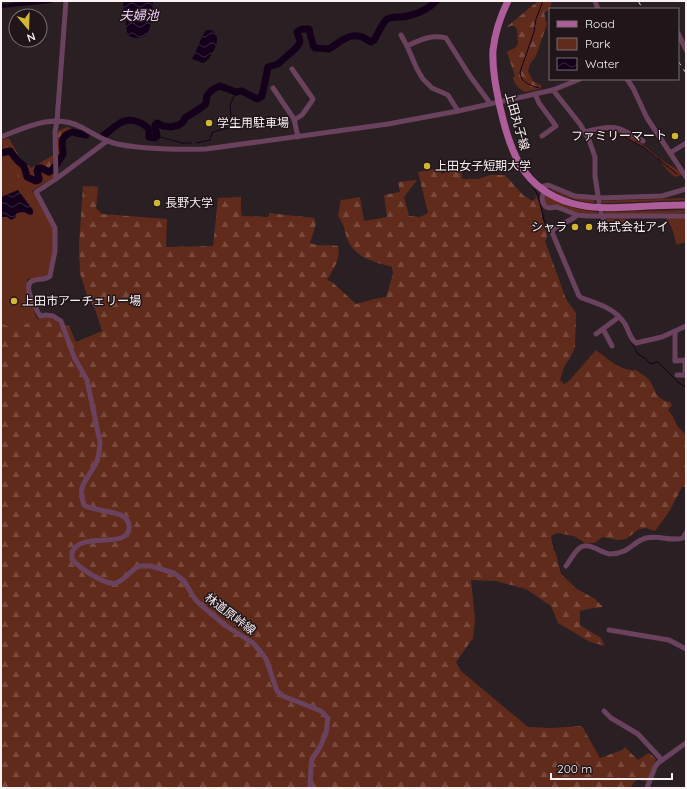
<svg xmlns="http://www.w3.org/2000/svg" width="687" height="789" font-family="Quicksand,'Noto Sans JP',sans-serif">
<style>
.green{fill:#612b1c}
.forest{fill:url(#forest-firs)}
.water{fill:url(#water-waves)}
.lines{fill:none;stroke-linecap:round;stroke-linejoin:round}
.stream{stroke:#15001c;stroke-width:1}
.canal{stroke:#15001c;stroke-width:4}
.river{stroke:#15001c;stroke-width:7}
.minor{stroke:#6a425e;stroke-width:5}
.major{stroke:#af5d9a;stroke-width:7}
.rail{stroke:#d7cfd1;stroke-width:1;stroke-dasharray:5 5;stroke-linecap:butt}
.poi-dot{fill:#d4b635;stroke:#201619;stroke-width:1.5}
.labels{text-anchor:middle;stroke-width:3;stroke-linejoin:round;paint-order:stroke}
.street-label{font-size:12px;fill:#f9f1f3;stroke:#201619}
.poi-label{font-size:12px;fill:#f9f1f3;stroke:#201619;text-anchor:start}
.water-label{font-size:13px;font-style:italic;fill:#eec9f8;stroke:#201619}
</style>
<defs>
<pattern id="forest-firs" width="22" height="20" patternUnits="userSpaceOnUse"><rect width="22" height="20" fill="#612b1c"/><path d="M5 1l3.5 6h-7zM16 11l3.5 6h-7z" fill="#784a3d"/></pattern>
<pattern id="water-waves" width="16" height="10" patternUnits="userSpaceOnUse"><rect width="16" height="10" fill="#15001c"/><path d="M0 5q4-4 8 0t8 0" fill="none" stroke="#38263d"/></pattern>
</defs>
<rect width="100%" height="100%" fill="#2a1f23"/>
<g class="green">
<path d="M613 127 633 137 659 158 657 159 643 147 615 133C606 131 597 136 588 134L594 131Z"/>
<path d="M9 138 20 159 31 168 54 155V177L32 191C38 201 52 218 54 229 56 244 52 260 49 275L43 278 27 279V289L37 319C63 312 63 331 69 351L1 415V140Z"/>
<path d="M660 159 678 170 682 175 675 177 669 172 659 160Z"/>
<path d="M549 188 575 198 594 200 595 203C577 201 564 198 549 188Z"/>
<path d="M544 195C561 205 578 210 597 212L596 214 582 213 548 206 544 201Z"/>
<path d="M686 198V200L610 203H602V201Z"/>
<path d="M686 210V213L605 215 604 212Z"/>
<path d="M665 217 686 218V242L676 245C675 234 672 227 665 217Z"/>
<path d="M628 218 629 222 621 227 620 225 609 229 606 221 607 219Z"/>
</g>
<g class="forest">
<path d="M536 1H552L550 9 544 13 547 24 536 56 530 64 528 71 533 81 542 86 540 89 525 92C519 89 515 85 513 78L515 76 507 52 508 51 515 48 518 44 517 29 513 25 505 28C516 20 525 11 537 2Z"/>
<path d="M67 127 77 130 90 137 69 135 63 142 65 154 57 166 56 132Z"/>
<path d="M13 145 20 159 31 168 54 155V177L48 181 47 179 36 184 19 180C16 169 14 157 1 156V148Z"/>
<path d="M445 167H461L462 179H478L490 175H505L523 195 532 201 536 198 534 191 542 210V218L546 230 547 237 545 241 566 299 576 313 575 347 571 356 564 367 560 380 564 384 569 381 596 350C608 359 621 372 636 370 640 373 646 376 649 380 657 391 654 399 670 402L672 405 668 410C674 416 675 423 679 428 682 431 684 432 686 436V487H682L669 512 655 531 646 528 639 529 626 539 618 540 602 537 595 543H585L574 536 557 533 551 536 553 548 556 554 561 574 577 589 595 599 603 607 588 609 580 611V625L601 638 605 646 590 642 558 623 551 606 526 589 495 581 471 580 475 619 473 638 456 662 461 671 528 727 551 728 582 726 600 758 622 750 625 747 638 760 649 753 656 759 647 782 637 779 630 788H1V322C19 336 24 320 42 319 48 319 51 323 57 324 61 326 65 324 69 326L76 342 102 331 95 309 87 295 80 273 79 246 83 186 98 187 96 208 102 214 167 219 166 247 213 246 218 198 241 197V213L242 216 267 217 269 216V213L314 218 316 224 310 243C321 247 328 244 338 246 341 259 333 270 327 280L332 282 356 304 374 299 386 297 393 274 392 267C376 262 358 259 349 243 344 233 346 227 338 216L341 199 343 200 360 197 364 221 387 217 384 195 400 192 398 182 417 180 404 197 409 216 420 217 428 213 418 172 441 168V174L445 173Z"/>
</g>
<g class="water">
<path d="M124 1H153C152 16 153 46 129 36L127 32 123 3Z"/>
<path d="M207 30H211C214 32 217 34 217 38 218 45 209 62 203 63L192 59 204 33Z"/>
<path d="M18 190 33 210V214L30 215 24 212 17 213 15 218 11 220 7 217H1V197Z"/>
</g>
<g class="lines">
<g class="stream">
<path d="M539 88C530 85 521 83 520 72L534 32 536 19 543 1"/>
<path d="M591 133 605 131 615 132 643 147 677 174"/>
<path d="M157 136 182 143H191"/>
<path d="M196 143 210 140 212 133 216 131 232 127 230 105 236 92"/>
<path d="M534 189 538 195 544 220 548 229"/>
<path d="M632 343 638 354 646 359 650 364 658 362 679 383 686 387"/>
</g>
<path class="canal" d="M1 6 51 1"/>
<g class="river">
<path d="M104 135C109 132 112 128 117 125 128 117 140 120 149 129V137L155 138 157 136 155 125 157 123 163 126 171 127 179 125 183 122 185 118 205 105C207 102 206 99 207 96 210 90 215 88 220 86L236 92 242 91 257 99 262 96 268 67 278 64 296 48 299 44 300 41 297 32 302 29H309L313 45 315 48 329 49C339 43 349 32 362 37 366 38 368 41 371 42L374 40C378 34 382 23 387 19 392 16 398 17 403 17 414 15 428 10 436 1"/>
<path d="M1 153 10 151 18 161 24 166 27 177 36 181 39 180V178L37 171 38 168H41L49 172 52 170 54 167"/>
<path d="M57 164 63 154C63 144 58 137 72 132L86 135"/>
</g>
<g class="minor">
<path d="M595 1 598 9"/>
<path d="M678 33 686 50"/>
<path d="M401 35 407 46"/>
<path d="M292 69 313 99 312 101 302 115 294 120"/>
<path d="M627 79 633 88 647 118 686 177"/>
<path d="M273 88 294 119 298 137"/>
<path d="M553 90 580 124 589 140 595 157V176L599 202"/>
<path d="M535 94 539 103 556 126 542 136"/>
<path d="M458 111 448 95 432 88 423 79 417 69 407 46C420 40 432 34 446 38L470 76 490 103"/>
<path d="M585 132C614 124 617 126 643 141"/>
<path d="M1 137C26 127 55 113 81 127 93 133 103 141 117 144 142 149 180 150 206 149L388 124 458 111 553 90 580 79"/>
<path d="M107 141 56 179 36 192 55 228V251L50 276C44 281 38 278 32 281 22 286 37 310 40 316L46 315 53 316 61 321 74 357 87 380 100 442C100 449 99 455 97 461 89 479 76 484 84 505L88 507C99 511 111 511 121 515 132 521 132 534 121 538 106 543 80 536 72 552V559C79 568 106 586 116 583 125 580 131 570 139 566H151L174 573 184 581 195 599 202 606 226 626 253 643 260 651 266 659 277 691 283 696 321 711 328 718 326 733 320 747 312 759 311 766 310 788"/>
<path d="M670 153 686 143"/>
<path d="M56 179 55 132 57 121 66 1"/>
<path d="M540 187 548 185 575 196 599 198 662 196 686 189"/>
<path d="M545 191C541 196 541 202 546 207L549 208 557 207 577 215 587 216H686"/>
<path d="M601 213 607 228"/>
<path d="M577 215C570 223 556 223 552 232L579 296 582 298C598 304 615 308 625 324 629 331 630 339 636 343L662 337 686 326"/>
<path d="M603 329 612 346"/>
<path d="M675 332V361L685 360V375"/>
<path d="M596 334 619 317"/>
<path d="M677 375H686"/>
<path d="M566 566C570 561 575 550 581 547 589 542 601 553 610 554 629 554 632 542 646 538 660 535 671 542 683 538L686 533"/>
<path d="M609 630 669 640 686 649"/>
<path d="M604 711 611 718 638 734 662 760"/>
<path d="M647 788 655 767 658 763 686 743"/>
</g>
<path class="major" d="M508 1C500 17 495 33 493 50 492 69 496 88 500 107 510 152 523 189 571 203 591 209 611 208 632 207 650 206 668 205 686 205"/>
<g class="rail">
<path d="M638 1 643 9"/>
<path d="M678 61 686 73"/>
</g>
</g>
<g class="poi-dot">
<circle cx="209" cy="123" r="4"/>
<circle cx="675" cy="136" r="4"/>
<circle cx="427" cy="166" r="4"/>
<circle cx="157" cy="203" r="4"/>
<circle cx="575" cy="227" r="4"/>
<circle cx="589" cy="227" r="4"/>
<circle cx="14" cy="301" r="4"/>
</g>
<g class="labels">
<g class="street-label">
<text transform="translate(517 121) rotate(74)" y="4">上田丸子線</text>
<text transform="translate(230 614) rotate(37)" y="4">林道原峠線</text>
</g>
<g class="poi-label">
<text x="217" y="127">学生用駐車場</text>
<text x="667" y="140" text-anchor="end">ファミリーマート</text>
<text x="435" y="170">上田女子短期大学</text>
<text x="165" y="207">長野大学</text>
<text x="567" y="231" text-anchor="end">シャラ</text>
<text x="597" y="231">株式会社アイ</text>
<text x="22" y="305">上田市アーチェリー場</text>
</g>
<g class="water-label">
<text x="139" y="20">夫婦池</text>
</g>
</g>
<rect width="687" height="789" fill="none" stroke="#f9f1f3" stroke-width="4"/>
<rect x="549" y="8" width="130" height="72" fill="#201619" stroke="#776e70"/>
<rect x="557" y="21" width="20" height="6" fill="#af5d9a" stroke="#776e70"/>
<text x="585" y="28" font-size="12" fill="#f9f1f3">Road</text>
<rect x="557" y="38" width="20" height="12" fill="#612b1c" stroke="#776e70"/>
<text x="585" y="48" font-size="12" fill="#f9f1f3">Park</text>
<rect x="557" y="58" width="20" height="12" fill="url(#water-waves)" stroke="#776e70"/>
<text x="585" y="68" font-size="12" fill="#f9f1f3">Water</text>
<g transform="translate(28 28) rotate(161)"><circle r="19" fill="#201619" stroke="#776e70"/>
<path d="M0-3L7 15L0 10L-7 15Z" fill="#d4b635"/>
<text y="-6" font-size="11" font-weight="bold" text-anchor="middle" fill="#f9f1f3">N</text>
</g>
<path d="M551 773v6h121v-6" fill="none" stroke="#f9f1f3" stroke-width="2"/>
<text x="557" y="773" font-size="12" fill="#f9f1f3" stroke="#201619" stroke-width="3" paint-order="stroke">200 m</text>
</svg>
